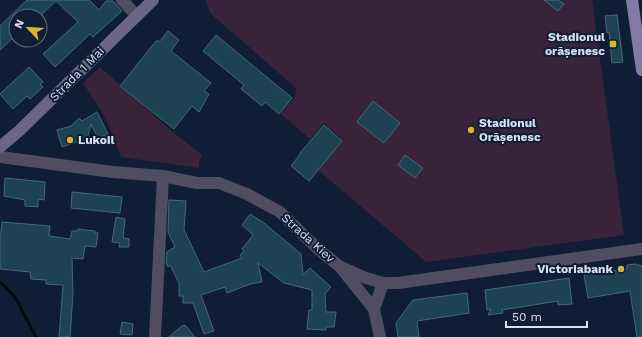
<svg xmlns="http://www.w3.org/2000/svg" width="642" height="337" font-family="'Work Sans',sans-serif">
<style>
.green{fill:#39233a}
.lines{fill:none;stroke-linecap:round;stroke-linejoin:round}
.stream{stroke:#000c0c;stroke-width:3}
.building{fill:#1d4251;stroke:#446979}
.street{stroke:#504c62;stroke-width:12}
.secondary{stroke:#6c6588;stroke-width:12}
.primary{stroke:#8179a6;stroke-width:12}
.poi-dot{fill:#d6b534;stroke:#101e35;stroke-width:1.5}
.labels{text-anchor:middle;stroke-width:4;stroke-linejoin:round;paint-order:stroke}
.poi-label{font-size:12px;font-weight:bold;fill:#d6e1f1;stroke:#101e35;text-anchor:end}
.street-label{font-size:12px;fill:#d6e1f1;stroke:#101e35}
</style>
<rect width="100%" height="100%" fill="#101e35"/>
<g class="green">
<path d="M206 0H592L624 235 426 262 317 169 341 140 340 137 324 123 310 139 281 114 295 97 296 88 210 13Z"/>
<path d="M100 67 168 128 202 155 199 162V168L121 157 109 126 102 112 83 83Z"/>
</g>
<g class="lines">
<path class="stream" d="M0 282 15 297 36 337"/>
</g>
<g class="building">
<path d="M27 0H89L99 10 106 1H113L122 11 93 37 90 34 55 67 43 54 78 22 56 1 40 16H16V35L0 50V26Z"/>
<path d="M544 0H558L564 4 558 11Z"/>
<path d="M617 15 623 62 612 63 609 32 607 33 605 16Z"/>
<path d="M168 31 179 40 171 51 211 83 204 91 209 94 199 112 192 106 174 129 120 86 157 40 159 42Z"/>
<path d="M216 35 292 98 279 114 265 102 262 106 241 89 244 85 203 51Z"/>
<path d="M29 67 43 82 40 84 43 87 30 99 27 96 13 109 0 94Z"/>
<path d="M373 101 400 123 384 143 357 122Z"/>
<path d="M97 112 108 134 98 138 91 124 86 143 76 142 62 147 57 130 71 126 79 118 82 121Z"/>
<path d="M324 125 342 141 309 181 291 166 301 153H300Z"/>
<path d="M405 155 423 168 415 178 398 165Z"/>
<path d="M5 178 45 182 44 200 38 199V207L25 206V200L4 196Z"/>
<path d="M72 192 122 197 120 213 71 208Z"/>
<path d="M169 200 186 201 184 230 204 272 242 258 240 255 244 251 242 249 253 235 242 225 250 214 264 223 301 254 303 275 310 268 331 287 325 294 326 312H336L334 327H326V330L307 329 309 310H312V290L284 283 258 263 262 282 250 284 227 293 225 287 201 295 214 331 204 334 193 303H183V296H179V283L170 265 168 267 166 263 167 252 175 247 168 232Z"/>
<path d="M116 217 125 219 123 238 129 239V247H119L120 243 112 242Z"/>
<path d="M2 222 50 226 49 236 70 239 72 231H77L78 229 95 231V233H98L96 247 85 246 83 259 72 258 73 294 70 337H59L63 285 46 284V280L31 279 30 272 0 269V232H1Z"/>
<path d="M635 264 642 266V337H637L630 291 588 298 584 275 627 269V265Z"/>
<path d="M569 278 572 304 558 305V301L502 310 503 313 488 315 491 309 487 310 485 290Z"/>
<path d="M467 293 469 313 417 321 419 337H398L396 323 413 300Z"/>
<path d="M122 322 133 324 132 335 120 334Z"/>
<path d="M183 325 184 326 185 325 195 337H169Z"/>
</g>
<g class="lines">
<g class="street">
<path d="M122 0 136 15"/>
<path d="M0 157 113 172 163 176 197 183H219L247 194 280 212 318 249 339 266 363 277 383 283H398L642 249"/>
<path d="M341 268 374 309"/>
<path d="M155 337 163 176"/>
<path d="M380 337 374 309 383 283"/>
</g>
<path class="secondary" d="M0 147 19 131 153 0"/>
<path class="primary" d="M632 0 642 70"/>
</g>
<g class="poi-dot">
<rect x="609" y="40" width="8" height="8" rx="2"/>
<circle cx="471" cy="130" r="4"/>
<circle cx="70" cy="140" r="4"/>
<circle cx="621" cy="269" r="4"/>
</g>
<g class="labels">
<g class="poi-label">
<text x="605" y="41">Stadionul<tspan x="605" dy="14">orășenesc</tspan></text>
<text x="479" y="127" text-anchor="start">Stadionul<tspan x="479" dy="14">Orășenesc</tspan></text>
<text x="78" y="144" text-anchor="start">Lukoil</text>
<text x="613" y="273">Victoriabank</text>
</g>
<g class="street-label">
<text transform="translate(77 74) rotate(-45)" y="4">Strada 1 Mai</text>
<text transform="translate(308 238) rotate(42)" y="4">Strada Kiev</text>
</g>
</g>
<g transform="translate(28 28) rotate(295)"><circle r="19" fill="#101e35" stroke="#5f6c80"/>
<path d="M0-3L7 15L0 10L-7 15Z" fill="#d6b534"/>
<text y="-6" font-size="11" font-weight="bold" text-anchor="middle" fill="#d6e1f1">N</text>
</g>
<path d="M506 321v6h81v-6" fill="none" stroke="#d6e1f1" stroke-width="2"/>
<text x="512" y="321" font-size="12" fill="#d6e1f1" stroke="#101e35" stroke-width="3" paint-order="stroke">50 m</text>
</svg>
